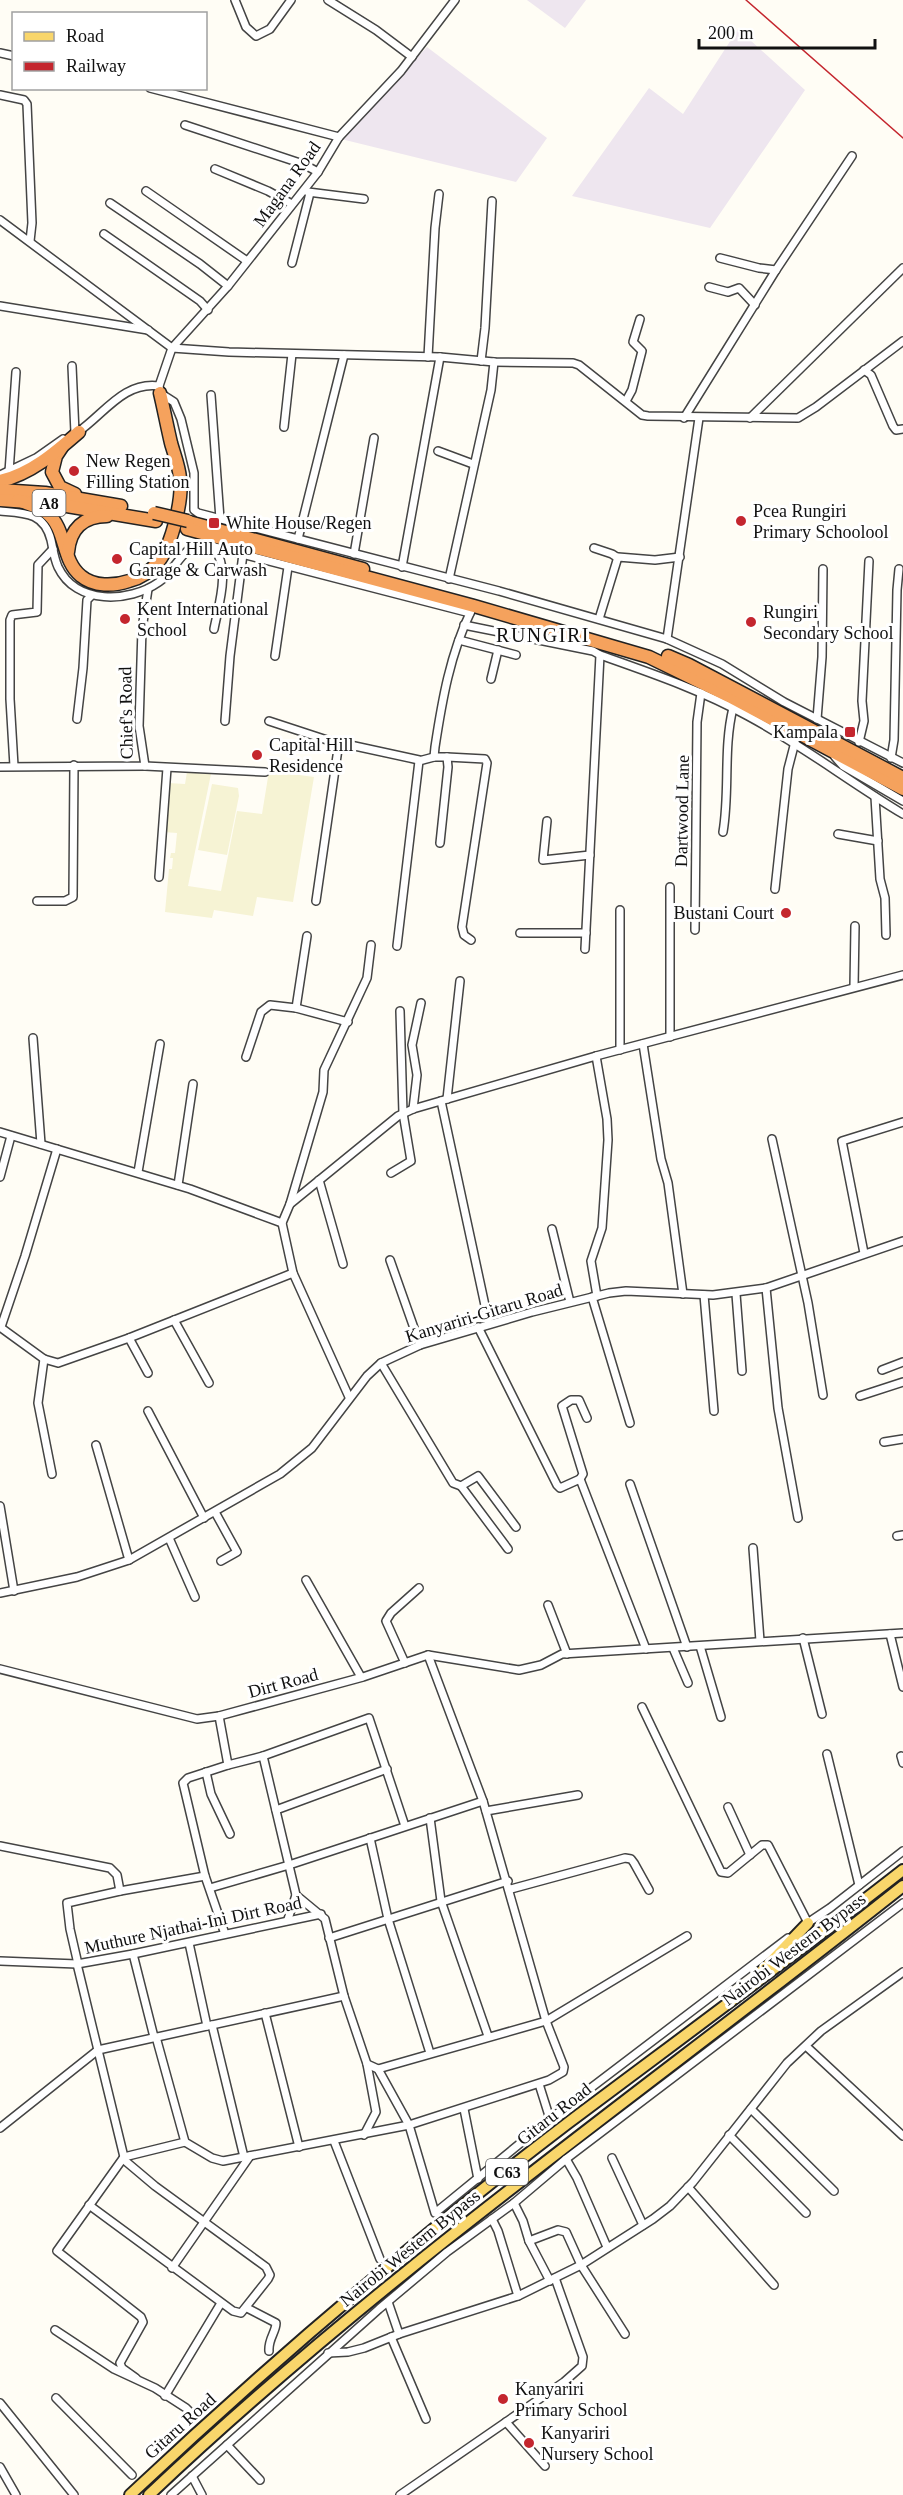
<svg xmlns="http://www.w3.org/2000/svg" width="903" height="2495" font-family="Georgia,serif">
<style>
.industrial{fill:#eee6ef}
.farmland{fill:#f6f3d4}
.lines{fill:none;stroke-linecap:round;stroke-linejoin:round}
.street-casing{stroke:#444;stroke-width:10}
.primary-casing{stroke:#222;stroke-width:14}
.highway-casing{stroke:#222;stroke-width:15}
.street{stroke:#fff;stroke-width:7}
.primary{stroke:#f9d66b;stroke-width:10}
.highway{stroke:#f5a25d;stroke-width:12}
.rail{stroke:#c4262e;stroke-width:1.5}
.highway-bridge-casing{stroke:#222;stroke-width:15;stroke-linecap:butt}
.highway-bridge{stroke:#f5a25d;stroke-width:12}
.poi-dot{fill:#c4262e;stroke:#fff;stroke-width:2}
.labels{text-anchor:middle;stroke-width:6;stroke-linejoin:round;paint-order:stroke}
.shield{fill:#fff;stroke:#585858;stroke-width:1.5}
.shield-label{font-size:16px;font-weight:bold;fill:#111}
.street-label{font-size:18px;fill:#111;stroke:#fff}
.poi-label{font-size:18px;fill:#111;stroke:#fff;text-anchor:start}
.neighbourhood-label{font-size:20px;letter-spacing:1.5px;fill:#111;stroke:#fff}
</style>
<rect width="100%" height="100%" fill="#fffdf5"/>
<g class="industrial">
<path d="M527 0H586L565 28Z"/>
<path d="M738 29 805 90 710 228 572 196 649 88 683 114Z"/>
<path d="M427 47 547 138 516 182 341 139Z"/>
</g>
<g class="farmland">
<path d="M269 771 314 777 293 902 257 897 253 916 214 910 212 918 165 912 169 869H172L173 858H170L171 853H175L177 833 163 832 168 783 185 784 187 772 211 774 188 886 221 891 237 811 262 814Z"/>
<path d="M212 784 238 788 239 796 227 855 198 850Z"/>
</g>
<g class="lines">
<g class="street-casing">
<g id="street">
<path d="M235 0 246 27 256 36 270 29 291 0"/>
<path d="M328 0 376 30 412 57"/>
<path d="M455 0 401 71 339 137 318 172 228 286 172 348 159 386 160 393 174 402 181 419 194 473V510L198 513 499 591 667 639 722 664 784 702 903 763"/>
<path d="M0 53 14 56"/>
<path d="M150 88 339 137"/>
<path d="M0 95 24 100 27 104 32 223 30 241"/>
<path d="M185 125 303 164 318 172"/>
<path d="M215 169 268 191 292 204"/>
<path d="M146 191 247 261"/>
<path d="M308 192 364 199"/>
<path d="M110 203 200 264 228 286"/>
<path d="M0 220 172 348 229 352 440 357 494 362 573 363 579 365 642 415 648 416 798 418 816 407 903 341"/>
<path d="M104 234 200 301 208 310"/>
<path d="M720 258 759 268 776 270"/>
<path d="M292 263 310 193"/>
<path d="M709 287 728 292 739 288 755 305"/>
<path d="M0 306 148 330"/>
<path d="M428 357 435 228 439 194"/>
<path d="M481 361 485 328 492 201"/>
<path d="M72 366 75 433"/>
<path d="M864 370 871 375 893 426 896 430 903 429"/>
<path d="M211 395 220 519"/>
<path d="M626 401 632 390 642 351 633 342 640 319"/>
<path d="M684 418 776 270 852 156"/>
<path d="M750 418 903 268"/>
<path d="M284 427 292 354"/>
<path d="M78 432C104 414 124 381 159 386"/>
<path d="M438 451 473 464"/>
<path d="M9 472 16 372"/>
<path d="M0 475 36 458 63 439"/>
<path d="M0 511C24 513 44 512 51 540 53 549 54 558 58 567 76 605 129 603 159 582 176 570 182 546 203 544L470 613"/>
<path d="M298 539 344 355"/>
<path d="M213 546C231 569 219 603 214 629"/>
<path d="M594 548 612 554 618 558"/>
<path d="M354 554 374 438"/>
<path d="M402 567 440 357"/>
<path d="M449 579 491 390 494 362"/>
<path d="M599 619 618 557 655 560 680 557"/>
<path d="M464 625 593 651 600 655 585 949"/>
<path d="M667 639 699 418"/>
<path d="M459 640 516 655"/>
<path d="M600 655C651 673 701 690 748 716 802 745 851 783 903 814"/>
<path d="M275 656 288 567"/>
<path d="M491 679 498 650"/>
<path d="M77 719 83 668 87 600 91 596"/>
<path d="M817 719 822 657 823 569"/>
<path d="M225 721 230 656 243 554"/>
<path d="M269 721 327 740 419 760"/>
<path d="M859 742 864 721 862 701 869 561"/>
<path d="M447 757 485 759 487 763 462 927 464 935 471 940"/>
<path d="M835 757 843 766 903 801"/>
<path d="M891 758 894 740 897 590 899 569"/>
<path d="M14 766 10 699V620L12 615 37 612 38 565 53 549"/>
<path d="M145 766 265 772"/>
<path d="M0 767 145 766 139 726 142 629 148 589"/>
<path d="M875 797 880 879 885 898 886 935"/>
<path d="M547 821 543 860 590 855"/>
<path d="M723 832C730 791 723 749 733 708"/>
<path d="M838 834 878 841"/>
<path d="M440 843 448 767 447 757H434L435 747C442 701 450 654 471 611"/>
<path d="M159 877 167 768"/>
<path d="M670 887V1037"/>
<path d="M775 889 788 769 795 742"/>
<path d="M37 901H65L73 897 74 765"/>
<path d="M316 901 339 742"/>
<path d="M695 930 697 722 701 693"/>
<path d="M520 933H586"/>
<path d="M397 946 419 761 434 757"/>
<path d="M854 987 855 926"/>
<path d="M296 1008 307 936"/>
<path d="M33 1038 41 1144"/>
<path d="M643 1044 661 1159 668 1183 683 1294"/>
<path d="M620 1050V910"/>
<path d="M596 1056 607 1119 608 1140 602 1228 591 1261 597 1296"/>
<path d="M246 1057 261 1012 270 1005 296 1008 348 1022"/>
<path d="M447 1099 460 981"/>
<path d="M441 1101 489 1324"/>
<path d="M413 1109 417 1075 412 1045 421 1003"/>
<path d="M0 1132 190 1189 282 1223"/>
<path d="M772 1139 808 1303 823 1395"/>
<path d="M138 1172 160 1044"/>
<path d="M391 1173 411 1161 403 1113 400 1011"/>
<path d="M0 1177 11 1136"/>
<path d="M319 1180 343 1264"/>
<path d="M178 1185 193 1084"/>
<path d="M290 1204 323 1092 324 1070 367 978 371 945"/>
<path d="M552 1229 570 1302"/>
<path d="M864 1253 842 1141 903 1122"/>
<path d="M390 1260 420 1345"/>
<path d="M766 1288 778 1408 798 1518"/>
<path d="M736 1294 742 1371"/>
<path d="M704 1295 714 1411"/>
<path d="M592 1297 630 1423"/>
<path d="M174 1320 209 1383"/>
<path d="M0 1327 44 1359 58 1363 129 1338 293 1273"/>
<path d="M1 1327 25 1256 57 1149"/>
<path d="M478 1327 557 1485 560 1488 580 1479 583 1474 562 1406 571 1400H579L587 1418"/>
<path d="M129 1338 148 1373"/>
<path d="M44 1359 38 1403 52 1474"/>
<path d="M381 1363 453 1483 461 1486 478 1476 516 1527"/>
<path d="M882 1370 903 1362"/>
<path d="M860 1396 903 1382"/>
<path d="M349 1397 293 1273 282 1223 290 1204 398 1116 413 1109 596 1056 903 975"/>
<path d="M148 1411 204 1518"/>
<path d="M884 1442 903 1439"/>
<path d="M96 1445 129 1560"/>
<path d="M580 1479 646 1649"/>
<path d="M630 1484 687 1647"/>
<path d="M461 1486 508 1549"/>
<path d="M0 1506 14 1591"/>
<path d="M215 1512 237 1552 221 1561"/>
<path d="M897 1536 903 1535"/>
<path d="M169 1538 195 1597"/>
<path d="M753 1548 760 1641"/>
<path d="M306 1580 361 1677"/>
<path d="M0 1593 77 1577 129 1560 280 1474 312 1448 367 1376 381 1363 420 1345 532 1312 609 1293 626 1291 713 1295 766 1288 903 1241"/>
<path d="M548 1605 567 1654"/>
<path d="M890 1634 903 1687"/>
<path d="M803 1638 822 1714"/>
<path d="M700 1646 721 1717"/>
<path d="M673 1648 688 1683"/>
<path d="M405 1663 386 1621 391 1613 419 1588"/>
<path d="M0 1669 197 1719 219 1716 363 1677 428 1655 519 1670 541 1665 562 1654 903 1633"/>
<path d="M642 1707 721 1872 728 1873 762 1845H768L808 1923"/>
<path d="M219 1716 228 1765 263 1756 296 1895 288 1919"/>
<path d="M827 1754 859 1885"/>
<path d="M263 1756 369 1718 405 1826"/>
<path d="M901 1756 903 1763"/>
<path d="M206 1772 211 1794 230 1834"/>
<path d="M728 1807 750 1855"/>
<path d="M276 1810 387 1769"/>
<path d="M486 1811 578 1795"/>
<path d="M430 1818 441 1901 488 2036"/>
<path d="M370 1838 388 1919 430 2053"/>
<path d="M0 1846 110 1868 117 1875 120 1891"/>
<path d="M210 1888 289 1865 483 1801"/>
<path d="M511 1889 625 1858 631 1859 634 1863 649 1890"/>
<path d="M296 1895 325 1919 344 1996 367 2064 378 2069 409 2125 435 2213 550 2119 788 1938"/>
<path d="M806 1924 830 1908 903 1851"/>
<path d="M225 1934 205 1876 183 1783 188 1778 228 1765"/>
<path d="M329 1938 508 1881"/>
<path d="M189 1943 207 2026"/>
<path d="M133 1954 154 2037"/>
<path d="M0 1961 77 1964 133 1954 321 1914"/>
<path d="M77 1964 124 2157"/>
<path d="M78 1964 70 1929 67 1903 120 1891 205 1876"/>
<path d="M265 2013 299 2147"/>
<path d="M212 2025 244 2157"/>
<path d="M156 2037 185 2142 212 2158 223 2161 409 2125 549 2080 563 2072 564 2067 546 2021 483 1801 428 1655"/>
<path d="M807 2047 903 2136"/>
<path d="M378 2069 546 2021 687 1936"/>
<path d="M539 2084 550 2119"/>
<path d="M464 2109 478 2179"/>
<path d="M751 2109 834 2191"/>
<path d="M0 2128 98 2050 344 1996"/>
<path d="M364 2135 376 2112 367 2064"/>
<path d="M729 2135 806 2213"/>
<path d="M334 2141 380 2259"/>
<path d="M612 2158 643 2225"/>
<path d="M566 2159 577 2178 607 2247"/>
<path d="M688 2187 774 2285"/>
<path d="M514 2203 566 2159 903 1903"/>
<path d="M89 2205 233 2311 241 2313 268 2279 270 2275 266 2267 155 2186 123 2159"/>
<path d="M492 2219 498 2231 518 2296"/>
<path d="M529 2241 558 2230 566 2232 581 2265 625 2334"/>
<path d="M172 2268 250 2156"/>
<path d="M388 2302 399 2334"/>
<path d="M247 2308 276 2323C276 2332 268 2339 269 2351"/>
<path d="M55 2330 114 2369 155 2388 186 2408 194 2416"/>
<path d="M391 2337 426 2419"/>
<path d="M328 2353 348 2352 364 2348 399 2334 518 2296 581 2265 653 2219 670 2206 693 2182 787 2063 821 2031 903 1972"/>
<path d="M136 2378 122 2368 120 2363 143 2322 141 2317 57 2251 124 2157 185 2142"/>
<path d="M165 2396 221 2303"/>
<path d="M56 2398 132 2475"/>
<path d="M0 2403 74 2495"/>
<path d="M506 2422 545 2466"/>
<path d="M227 2445 260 2480"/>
<path d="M0 2467 16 2495"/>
<path d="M192 2476 202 2495"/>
<path d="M171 2495 379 2309 447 2252 514 2203 523 2221 529 2241 550 2281"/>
<path d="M400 2495 564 2382 582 2366 583 2357 555 2278"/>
</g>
</g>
<g class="primary-casing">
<g id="primary">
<path d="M759 1974 808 1923"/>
<path d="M130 2495C269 2364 416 2239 568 2123 680 2039 793 1956 903 1870"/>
<path d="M149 2495C384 2272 650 2087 903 1886"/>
</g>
</g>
<g class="highway-casing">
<g id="highway">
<path d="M62 447 56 456 52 472 60 487 75 494"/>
<path d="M0 481C31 474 56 452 79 432"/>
<path d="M0 490 45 493 121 506"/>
<path d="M0 500 55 504 156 521"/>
<path d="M18 500C27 504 39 506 47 513 67 529 61 560 81 576 94 587 114 586 129 581 141 578 151 571 159 561 172 544 183 499 180 478 179 466 174 454 171 443 167 426 164 410 160 393"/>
<path d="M189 522 363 569"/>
<path d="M187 529 474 606 649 657 729 696 903 789"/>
<path d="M68 552C70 529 84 516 107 516"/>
<path d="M668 656 689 665 903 778"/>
</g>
</g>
<use href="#street" class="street"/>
<use href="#primary" class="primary"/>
<use href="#highway" class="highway"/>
<path class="rail" d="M746 0 903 138"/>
<g class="highway-bridge-casing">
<path id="highway-bridge" d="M154 513 188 521"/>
</g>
<use href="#highway-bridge" class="highway-bridge"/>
</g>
<g class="poi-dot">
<circle cx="74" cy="471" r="6"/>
<circle cx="741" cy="521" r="6"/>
<rect x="208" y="517" width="12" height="12" rx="3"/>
<circle cx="117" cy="559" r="6"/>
<circle cx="125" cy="619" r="6"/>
<circle cx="751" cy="622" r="6"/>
<rect x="844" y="726" width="12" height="12" rx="3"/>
<circle cx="257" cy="755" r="6"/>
<circle cx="786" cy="913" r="6"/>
<circle cx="503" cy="2399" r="6"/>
<circle cx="529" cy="2443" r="6"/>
</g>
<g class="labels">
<g class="shield">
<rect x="32.5" y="490" width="33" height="26" rx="4.5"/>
<rect x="486" y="2159" width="42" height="26" rx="4.5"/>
</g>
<g class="shield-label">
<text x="49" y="509">A8</text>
<text x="507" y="2178">C63</text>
</g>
<g class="street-label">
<text transform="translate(287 184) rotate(-54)" y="6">Magana Road</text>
<text transform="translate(126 713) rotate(-91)" y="6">Chief's Road</text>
<text transform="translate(682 811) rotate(-89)" y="6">Dartwood Lane</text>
<text transform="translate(484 1313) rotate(-17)" y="6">Kanyariri-Gitaru Road</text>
<text transform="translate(283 1683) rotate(-15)" y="6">Dirt Road</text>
<text transform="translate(193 1925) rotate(-12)" y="6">Muthure Njathai-Ini Dirt Road</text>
<text transform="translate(794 1949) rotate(-37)" y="6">Nairobi Western Bypass</text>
<text transform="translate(554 2114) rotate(-38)" y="6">Gitaru Road</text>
<text transform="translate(410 2248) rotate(-39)" y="6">Nairobi Western Bypass</text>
<text transform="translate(180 2426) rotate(-42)" y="6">Gitaru Road</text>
</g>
<g class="poi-label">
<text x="86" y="467">New Regen<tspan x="86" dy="21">Filling Station</tspan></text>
<text x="753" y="517">Pcea Rungiri<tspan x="753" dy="21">Primary Schoolool</tspan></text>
<text x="226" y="529">White House/Regen</text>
<text x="129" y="555">Capital Hill Auto<tspan x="129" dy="21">Garage &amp; Carwash</tspan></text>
<text x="137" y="615">Kent International<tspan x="137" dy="21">School</tspan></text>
<text x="763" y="618">Rungiri<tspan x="763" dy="21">Secondary School</tspan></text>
<text x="838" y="738" text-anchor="end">Kampala</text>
<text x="269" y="751">Capital Hill<tspan x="269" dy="21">Residence</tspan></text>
<text x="774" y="919" text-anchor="end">Bustani Court</text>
<text x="515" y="2395">Kanyariri<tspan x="515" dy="21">Primary School</tspan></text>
<text x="541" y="2439">Kanyariri<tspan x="541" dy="21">Nursery School</tspan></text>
</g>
<g class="neighbourhood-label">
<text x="543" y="642">RUNGIRI</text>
</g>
</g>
<rect x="12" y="12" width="195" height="78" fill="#ffffff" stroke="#a0a0a0" stroke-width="1.5"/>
<rect x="24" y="32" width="30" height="9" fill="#f9d66b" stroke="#a0a0a0" stroke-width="1.5"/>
<text x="66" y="42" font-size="18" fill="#111111">Road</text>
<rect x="24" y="62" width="30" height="9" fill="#c4262e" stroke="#a0a0a0" stroke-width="1.5"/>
<text x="66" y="72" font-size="18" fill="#111111">Railway</text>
<path d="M699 39v9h176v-9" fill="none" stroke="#111111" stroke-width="3"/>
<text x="708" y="39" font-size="18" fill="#111111" stroke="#ffffff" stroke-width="4.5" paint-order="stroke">200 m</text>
</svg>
